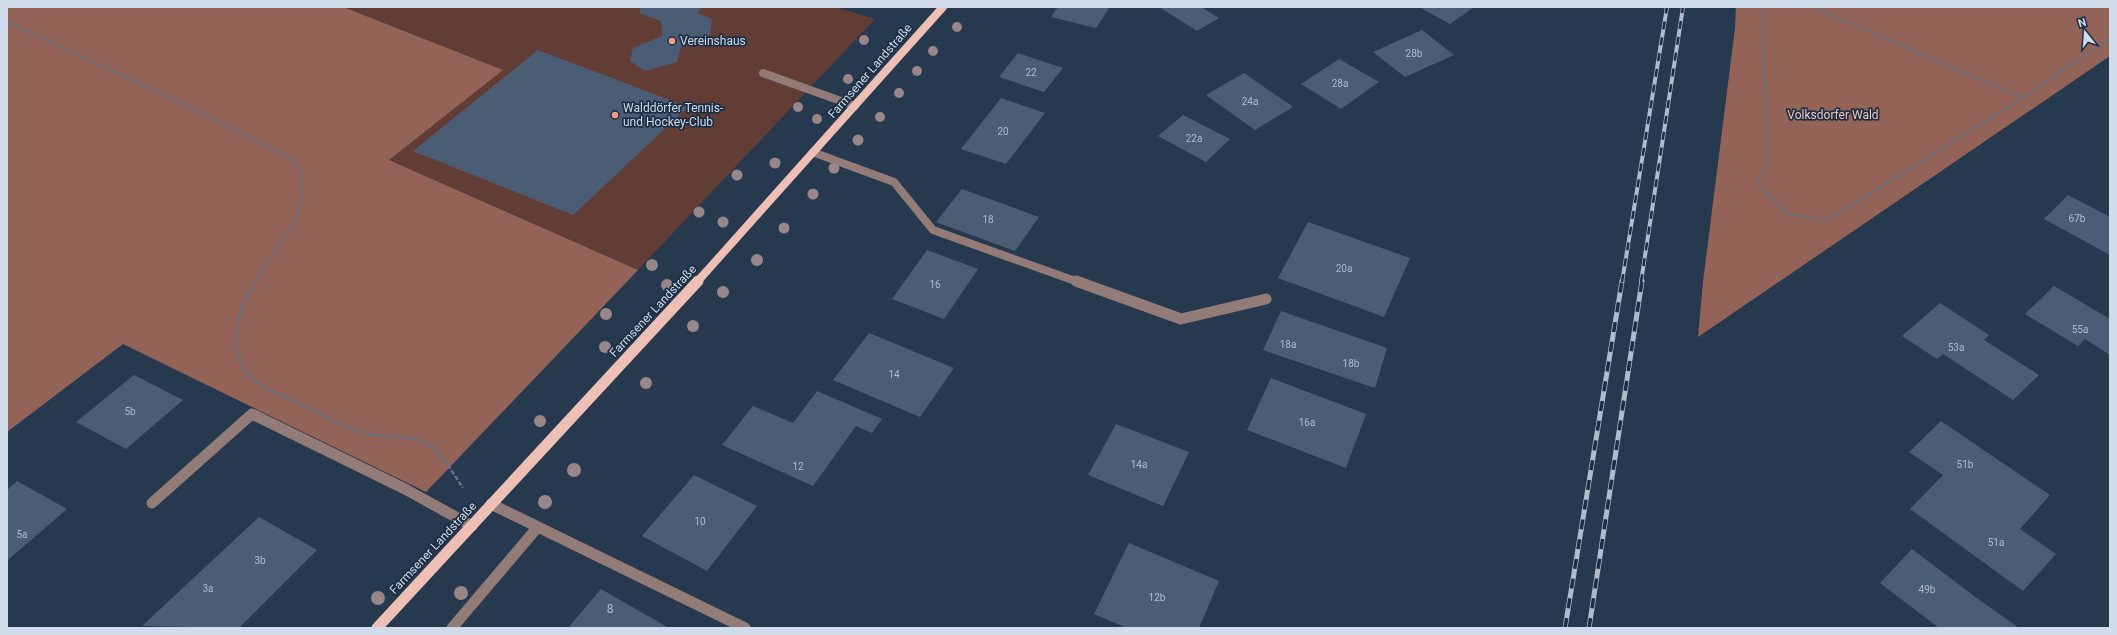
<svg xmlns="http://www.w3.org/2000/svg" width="2117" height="635" font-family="Roboto,sans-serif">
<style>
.green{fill:#623d35}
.forest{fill:#946358}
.building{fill:#4a5d75}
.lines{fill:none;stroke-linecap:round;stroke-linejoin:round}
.path-far1{stroke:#647386;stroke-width:2;stroke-dasharray:3.5 1.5;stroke-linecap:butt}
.path{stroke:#647386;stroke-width:2.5;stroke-dasharray:4.5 2;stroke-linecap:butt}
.minor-far1{stroke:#937c77;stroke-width:8}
.minor{stroke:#937c77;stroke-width:11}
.major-far1{stroke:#eebfb4;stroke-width:8}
.major{stroke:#eebfb4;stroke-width:11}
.rail-far1-casing{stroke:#b0bccc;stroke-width:4}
.rail-casing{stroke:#b0bccc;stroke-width:5}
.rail-far1{stroke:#1d2e44;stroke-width:2.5;stroke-dasharray:8;stroke-linecap:butt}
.rail{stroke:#1d2e44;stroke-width:3.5;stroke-dasharray:10;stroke-linecap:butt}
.tree{fill:#988689}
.poi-dot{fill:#f49e8a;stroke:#1d2e44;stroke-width:1.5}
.labels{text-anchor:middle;stroke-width:3.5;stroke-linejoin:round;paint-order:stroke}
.number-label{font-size:10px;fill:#afbccd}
.poi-label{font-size:12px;fill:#d1dcea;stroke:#1d2e44;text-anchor:start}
.street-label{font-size:12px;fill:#d1dcea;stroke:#1d2e44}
.park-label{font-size:12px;fill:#f5c5b9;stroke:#1d2e44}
.near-number-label{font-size:12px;fill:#afbccd}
</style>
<rect width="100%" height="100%" fill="#27394e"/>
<path class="green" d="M343 7H835L875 19 638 270 389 160Z"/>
<g class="forest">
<path d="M7 7H343L503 70 389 160 638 270 426 492 123 344 7 432Z"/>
<path d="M1736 7H2110V56L1698 337 1703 282 1735 28Z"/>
</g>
<g class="building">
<path d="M641 7H702L697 13 712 19 710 35 681 47 677 62 645 71 630 61 633 48 662 36 661 21 639 13Z"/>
<path d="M1058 7H1110L1096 28 1051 17Z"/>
<path d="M1159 7H1201L1219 18 1197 31Z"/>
<path d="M1419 7H1474L1450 24Z"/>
<path d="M1422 30 1454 55 1405 77 1373 52Z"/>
<path d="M538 50 688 107 573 215 413 151Z"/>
<path d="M1018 53 1063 68 1044 92 999 77Z"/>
<path d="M1339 59 1379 82 1341 109 1301 84Z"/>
<path d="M1244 73 1293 107 1255 130 1206 95Z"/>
<path d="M1001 98 1045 113 1006 164 961 149Z"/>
<path d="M1183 115 1230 139 1206 162 1158 136Z"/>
<path d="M962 189 1039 217 1015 251 936 222Z"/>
<path d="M2068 195 2110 217V255L2044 219Z"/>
<path d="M1308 222 1410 258 1384 317 1278 278Z"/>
<path d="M927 250 978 269 944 319 892 299Z"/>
<path d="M2054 286 2110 319V355L2085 339 2078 346 2025 314Z"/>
<path d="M1940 303 1989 335 1984 340 2039 375 2013 400 1943 354 1937 359 1902 336Z"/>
<path d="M1281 311 1387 348 1375 388 1263 350Z"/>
<path d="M869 333 954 368 920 417 833 380Z"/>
<path d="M134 375 183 400 126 449 76 422Z"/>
<path d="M1271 378 1366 414 1346 468 1247 430Z"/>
<path d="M817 391 882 419 872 433 856 426 813 486 722 445 753 406 793 423Z"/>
<path d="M1941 421 2050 495 2020 529 2056 554 2023 591 1910 509 1943 475 1909 452Z"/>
<path d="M1116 424 1189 452 1163 506 1088 475Z"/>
<path d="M694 475 757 506 707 571 642 536Z"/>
<path d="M17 481 67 509 8 560 7 490Z"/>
<path d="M259 517 317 550 239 628 142 626Z"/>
<path d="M1129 543 1219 581 1199 628H1127L1094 614Z"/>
<path d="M1912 549 1974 596 2019 628H1939L1880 583Z"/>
<path d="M601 589 669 628H568Z"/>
</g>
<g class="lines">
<g class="path-far1">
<path d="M1763 7 1767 162 1757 183 1788 214 1828 220 2023 98"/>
<path d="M1813 7 2023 98 2110 38"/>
<path d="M7 22 186 105 294 160 301 169V200L296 220 255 282"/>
</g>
<path class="path" d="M256 281C239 306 225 349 248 374 261 389 286 397 303 405 325 416 346 429 370 434 386 437 406 436 421 441 440 448 452 472 463 488"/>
<g class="minor-far1">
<path d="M763 73 855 106"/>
<path d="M815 153 894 182 933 230 1078 282"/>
</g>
<g class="minor">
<path d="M1076 281 1181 319 1266 299"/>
<path d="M152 503 252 414 405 489 472 526"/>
<path d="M491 504 745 628"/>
<path d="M452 628 537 528"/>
</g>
<path class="major-far1" d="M697 282 943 7"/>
<path class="major" d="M377 628 698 281"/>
<g class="rail-far1-casing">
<g id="rail-far1">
<path d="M1622 282 1667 7"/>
<path d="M1641 282 1683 7"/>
</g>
</g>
<g class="rail-casing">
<g id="rail">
<path d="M1565 628 1622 281"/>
<path d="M1589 628 1642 281"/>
</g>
</g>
<use href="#rail-far1" class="rail-far1"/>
<use href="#rail" class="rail"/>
</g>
<g class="tree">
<circle cx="957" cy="27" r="5"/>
<circle cx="864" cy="40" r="5"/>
<circle cx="933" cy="51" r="5"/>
<circle cx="917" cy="71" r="5"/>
<circle cx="848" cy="79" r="5"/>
<circle cx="899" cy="93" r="5"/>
<circle cx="798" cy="107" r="5"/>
<circle cx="880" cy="117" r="5"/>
<circle cx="817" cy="119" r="5"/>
<circle cx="858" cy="140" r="5.5"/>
<circle cx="775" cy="163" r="5.5"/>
<circle cx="834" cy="168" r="5.5"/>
<circle cx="737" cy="175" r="5.5"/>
<circle cx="813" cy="194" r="5.5"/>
<circle cx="699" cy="212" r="5.5"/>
<circle cx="723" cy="222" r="5.5"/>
<circle cx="784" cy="228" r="5.5"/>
<circle cx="757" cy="260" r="6"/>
<circle cx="652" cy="265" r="6"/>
<circle cx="667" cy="285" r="6"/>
<circle cx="723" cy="292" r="6"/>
<circle cx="606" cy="314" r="6"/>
<circle cx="693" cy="326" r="6"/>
<circle cx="605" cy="347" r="6"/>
<circle cx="646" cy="383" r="6"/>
<circle cx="540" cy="421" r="6"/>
<circle cx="574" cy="470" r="7"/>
<circle cx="545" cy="502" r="7"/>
<circle cx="461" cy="593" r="7"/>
<circle cx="378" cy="598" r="7"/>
</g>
<g class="poi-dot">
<circle cx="672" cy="41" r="4"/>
<circle cx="615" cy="115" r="4"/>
</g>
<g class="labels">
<g class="number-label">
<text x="1414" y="57">28b</text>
<text x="1031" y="76">22</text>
<text x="1340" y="87">28a</text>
<text x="1250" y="105">24a</text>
<text x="1003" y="135">20</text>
<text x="1194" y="142">22a</text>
<text x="2077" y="222">67b</text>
<text x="988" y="223">18</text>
<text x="1344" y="272">20a</text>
<text x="935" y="288">16</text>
<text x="2080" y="333">55a</text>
<text x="1288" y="348">18a</text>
<text x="1956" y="351">53a</text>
<text x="1351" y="367">18b</text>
<text x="894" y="378">14</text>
<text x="130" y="415">5b</text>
<text x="1307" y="426">16a</text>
<text x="1139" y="468">14a</text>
<text x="1965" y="468">51b</text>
<text x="798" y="470">12</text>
<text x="700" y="525">10</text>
<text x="22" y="538">5a</text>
<text x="1996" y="546">51a</text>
<text x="260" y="564">3b</text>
<text x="208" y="592">3a</text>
<text x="1927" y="593">49b</text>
<text x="1157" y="601">12b</text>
</g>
<g class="poi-label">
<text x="680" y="45">Vereinshaus</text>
<text x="623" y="112">Walddörfer Tennis-<tspan x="623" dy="14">und Hockey-Club</tspan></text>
</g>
<g class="street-label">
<text transform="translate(870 71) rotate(-49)" y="4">Farmsener Landstraße</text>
<text transform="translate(653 311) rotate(-47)" y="4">Farmsener Landstraße</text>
<text transform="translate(433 548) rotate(-47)" y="4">Farmsener Landstraße</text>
</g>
<g class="park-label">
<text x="1833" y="119">Volksdorfer Wald</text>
</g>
<g class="near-number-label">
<text x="610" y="613">8</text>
</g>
</g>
<rect width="2117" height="635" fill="none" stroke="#d1dcea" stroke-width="16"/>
<g transform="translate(2085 32) rotate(343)" stroke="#1d2e44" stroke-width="3" paint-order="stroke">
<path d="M0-3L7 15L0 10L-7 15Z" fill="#d1dcea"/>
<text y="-6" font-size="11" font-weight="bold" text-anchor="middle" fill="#d1dcea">N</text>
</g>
</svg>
